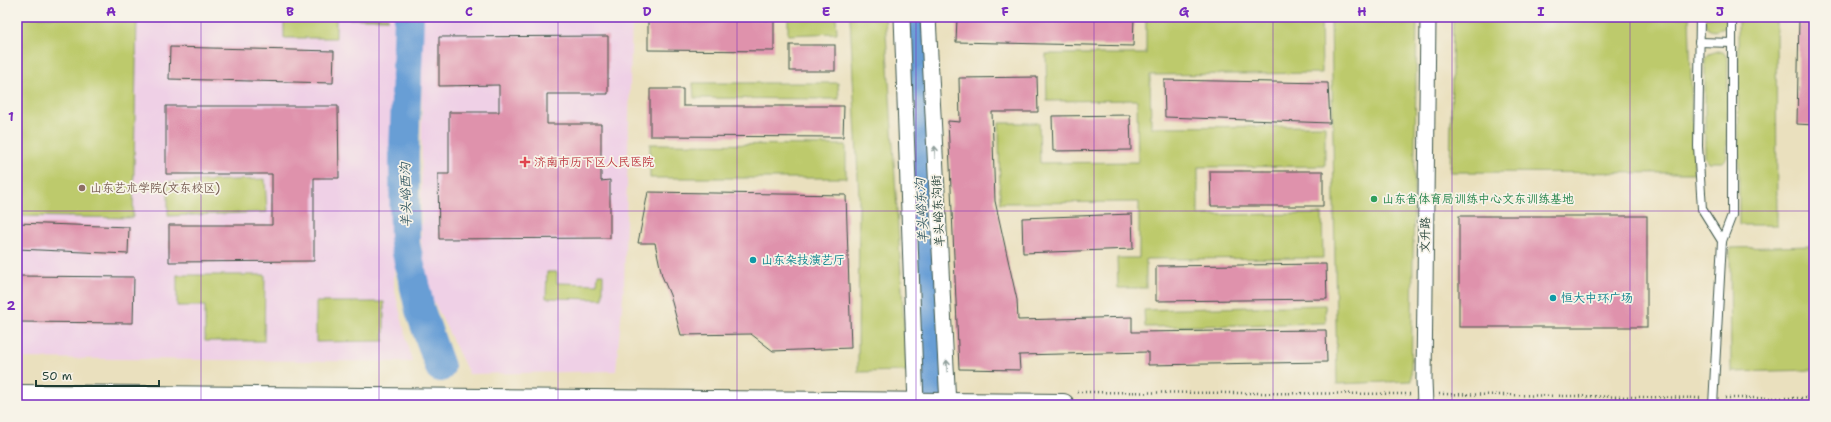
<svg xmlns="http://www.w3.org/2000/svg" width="1831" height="422" font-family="'Shantell Sans','LXGW WenKai TC',sans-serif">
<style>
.built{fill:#efd0e6}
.green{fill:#bdca6c;stroke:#6e8450}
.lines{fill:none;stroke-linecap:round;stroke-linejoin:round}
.river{stroke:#679ed5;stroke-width:30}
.building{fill:#df92ac}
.lane-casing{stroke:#3d5549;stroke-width:10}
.street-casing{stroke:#3d5549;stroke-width:17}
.secondary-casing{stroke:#3d5549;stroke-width:24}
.path{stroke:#3d5549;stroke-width:2.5;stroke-dasharray:1 3;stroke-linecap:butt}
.lane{stroke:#fff;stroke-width:8}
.street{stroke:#fff;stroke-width:15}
.secondary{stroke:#fff;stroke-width:22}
.oneway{stroke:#8f9e9a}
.grid{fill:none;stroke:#7b2cbf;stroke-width:1;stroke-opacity:0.55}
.health-dot{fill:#e0444e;stroke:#f7f3e8;stroke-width:1.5}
.education-dot{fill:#8d6e63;stroke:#f7f3e8;stroke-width:1.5}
.leisure-dot{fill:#2e9e5b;stroke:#f7f3e8;stroke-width:1.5}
.culture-dot{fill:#0f9aa8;stroke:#f7f3e8;stroke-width:1.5}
.labels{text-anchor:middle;stroke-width:3.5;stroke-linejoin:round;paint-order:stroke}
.health-label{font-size:12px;fill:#be3a42;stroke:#f7f3e8;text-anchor:start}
.education-label{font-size:12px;fill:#785e54;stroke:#f7f3e8;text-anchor:start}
.leisure-label{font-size:12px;fill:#27864d;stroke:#f7f3e8;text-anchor:start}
.street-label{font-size:12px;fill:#1f3d34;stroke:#f7f3e8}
.culture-label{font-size:12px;fill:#0d838f;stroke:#f7f3e8;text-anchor:start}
.water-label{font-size:13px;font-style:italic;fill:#355a64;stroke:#f7f3e8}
.neatline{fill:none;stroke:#7b2cbf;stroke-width:1.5}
.grid-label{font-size:13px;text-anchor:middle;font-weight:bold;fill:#7b2cbf}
</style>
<rect width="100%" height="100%" fill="#f7f3e8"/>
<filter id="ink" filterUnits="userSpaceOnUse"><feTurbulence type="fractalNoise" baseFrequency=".025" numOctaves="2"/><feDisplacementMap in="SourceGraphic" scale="8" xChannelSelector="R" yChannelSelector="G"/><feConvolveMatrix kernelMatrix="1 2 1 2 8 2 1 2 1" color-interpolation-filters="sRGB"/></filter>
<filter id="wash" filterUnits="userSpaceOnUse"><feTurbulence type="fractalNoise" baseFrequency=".012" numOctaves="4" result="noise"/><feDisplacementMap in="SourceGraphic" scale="16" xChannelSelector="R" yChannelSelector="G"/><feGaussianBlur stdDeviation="0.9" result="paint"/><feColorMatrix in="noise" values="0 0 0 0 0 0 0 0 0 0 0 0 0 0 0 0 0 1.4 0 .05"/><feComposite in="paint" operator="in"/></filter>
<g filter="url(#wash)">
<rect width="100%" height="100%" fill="#eae0be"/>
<g class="built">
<path d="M17 17H398L394 287 412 362 17 358Z"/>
<path d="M422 17H632L624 286 616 371 469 374 427 288 421 242Z"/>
</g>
<g class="green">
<path d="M17 17H137L133 218 17 216Z"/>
<path d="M284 17H388V19H336V38H284Z"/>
<path d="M788 17H836L837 33 788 35Z"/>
<path d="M850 17H885L907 371 858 372 859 197Z"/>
<path d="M1146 17H1321L1322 73 1150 75 1151 127 1325 126V166L1198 167V215L1322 214 1323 258 1146 259V288H1118L1117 258H1139V202L1000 203 999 123H1039L1040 163 1138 162 1137 100 1047 101 1046 54H1146Z"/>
<path d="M1331 17H1417L1411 381 1337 384Z"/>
<path d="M1453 17H1689L1694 173 1450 172Z"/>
<path d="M1703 17H1728L1727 25 1725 28 1714 31 1707 27Z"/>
<path d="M1738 17H1776L1777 225H1739Z"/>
<path d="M1718 51 1723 52 1728 58 1727 157 1722 162H1708L1705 157V59L1709 54Z"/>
<path d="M693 83H838L839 99 694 98Z"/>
<path d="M650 144 846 145V178H650Z"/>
<path d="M265 179 267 212 168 216V182Z"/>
<path d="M1814 246V370L1731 372 1730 248Z"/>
<path d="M547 272H557V283L597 284 598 274H603V299L546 298Z"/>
<path d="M177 275H265L264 341H205V306H177Z"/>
<path d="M316 302H384V341L316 342Z"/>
<path d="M1325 305 1326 323 1145 327 1144 310Z"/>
</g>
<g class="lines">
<g class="river">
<path d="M409 17 404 153 405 244 420 310 440 367"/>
<path d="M913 17 930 405"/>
</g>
</g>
<g id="blocks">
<g class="building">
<path d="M957 17H1134L1133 46 956 42Z"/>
<path d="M1799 17H1814V125L1797 124Z"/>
<path d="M648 19 774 20V51L648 50Z"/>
<path d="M608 36V94H547V124H601V181L610 180V238L439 239 438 174H449V112H499V85L439 86V37Z"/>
<rect x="790" y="45" width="45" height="26"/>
<path d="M170 47 334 51 333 83 169 79Z"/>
<path d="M1037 77 1038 112H992L995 201 1017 300 1018 320 1132 317V332L1326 330 1327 362 1148 365V352L1019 355 1020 370 959 369 948 121 960 122 959 78Z"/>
<path d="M1164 80 1328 83 1330 123 1165 117Z"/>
<path d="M650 89H683V106H844L843 137 650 136Z"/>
<path d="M166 106H338L339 178H314V261L169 262V225H272V174H166Z"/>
<path d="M1130 115 1131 150 1053 151 1052 116Z"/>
<path d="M1210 171H1323V206H1211Z"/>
<path d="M648 192 846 195 851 348 773 351 751 334 681 335 670 295 662 276 655 243H638Z"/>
<path d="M1132 214 1133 249 1023 253 1022 218Z"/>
<rect x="1459" y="216" width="188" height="111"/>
<path d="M17 223 129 227 128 254 17 249Z"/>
<path d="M1326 264 1327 299 1156 301V266Z"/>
<path d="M17 276 134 277 133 323 17 322Z"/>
</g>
</g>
</g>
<g filter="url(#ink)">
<use href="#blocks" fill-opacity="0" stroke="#3d5549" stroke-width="1"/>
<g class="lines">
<g class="lane-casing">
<g id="lane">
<path d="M1700 17 1698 146 1702 209 1722 241"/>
<path d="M1699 42 1732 43"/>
<path d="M1713 405 1722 241 1732 215V17"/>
</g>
</g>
<g class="street-casing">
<g id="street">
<path d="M902 17 916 405"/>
<path d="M928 17 948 405"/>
<path d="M1425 405 1424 380 1428 17"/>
</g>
</g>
<g class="secondary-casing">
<path id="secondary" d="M17 396 1063 405"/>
</g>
<g class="path">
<path d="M1077 392 1410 394"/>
<path d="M1439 394 1702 398"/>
<path d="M1725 398H1814"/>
</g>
<use href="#lane" class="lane"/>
<use href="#street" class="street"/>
<use href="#secondary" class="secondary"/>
</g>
<defs><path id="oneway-shaft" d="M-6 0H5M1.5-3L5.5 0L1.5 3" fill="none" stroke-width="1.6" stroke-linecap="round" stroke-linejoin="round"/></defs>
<g class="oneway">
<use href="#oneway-shaft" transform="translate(935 152) rotate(-93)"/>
<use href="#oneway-shaft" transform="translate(947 366) rotate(-93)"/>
</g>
</g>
<path class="grid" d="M201 17V405M379 17V405M558 17V405M737 17V405M916 17V405M1094 17V405M1273 17V405M1452 17V405M1630 17V405M17 211H1814"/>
<path class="health-dot" d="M523 156h4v4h4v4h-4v4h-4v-4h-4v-4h4z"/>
<circle class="education-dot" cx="82" cy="188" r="4"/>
<circle class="leisure-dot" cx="1374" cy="199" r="4"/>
<g class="culture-dot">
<circle cx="753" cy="260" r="4"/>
<circle cx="1553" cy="298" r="4"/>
</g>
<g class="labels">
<g class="health-label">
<text x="534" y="166">济南市历下区人民医院</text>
</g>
<g class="education-label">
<text x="90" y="192">山东艺术学院(文东校区)</text>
</g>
<g class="leisure-label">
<text x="1382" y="203">山东省体育局训练中心文东训练基地</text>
</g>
<g class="street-label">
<text transform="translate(938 211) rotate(-93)" y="4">羊头峪东沟街</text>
<text transform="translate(1425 235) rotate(-89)" y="4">文升路</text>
</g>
<g class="culture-label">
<text x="761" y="264">山东杂技演艺厅</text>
<text x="1561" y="302">恒大中环广场</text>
</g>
<g class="water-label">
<text transform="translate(405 195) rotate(-91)" y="5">羊头峪西沟</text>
<text transform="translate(921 211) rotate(-93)" y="5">羊头峪东沟</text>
</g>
</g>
<rect width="1831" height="422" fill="none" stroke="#f7f3e8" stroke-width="44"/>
<path d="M36 380v6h123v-6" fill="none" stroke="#1f3d34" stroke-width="2"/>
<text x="42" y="380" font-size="12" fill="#1f3d34" stroke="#f7f3e8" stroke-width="3" paint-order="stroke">50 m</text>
<rect x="22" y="22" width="1787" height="378" class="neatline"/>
<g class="grid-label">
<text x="111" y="16">A</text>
<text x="290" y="16">B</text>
<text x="469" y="16">C</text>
<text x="647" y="16">D</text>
<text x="826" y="16">E</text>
<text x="1005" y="16">F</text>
<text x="1184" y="16">G</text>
<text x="1362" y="16">H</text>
<text x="1541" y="16">I</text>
<text x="1720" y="16">J</text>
<text x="11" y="121">1</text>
<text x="11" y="310">2</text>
</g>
</svg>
